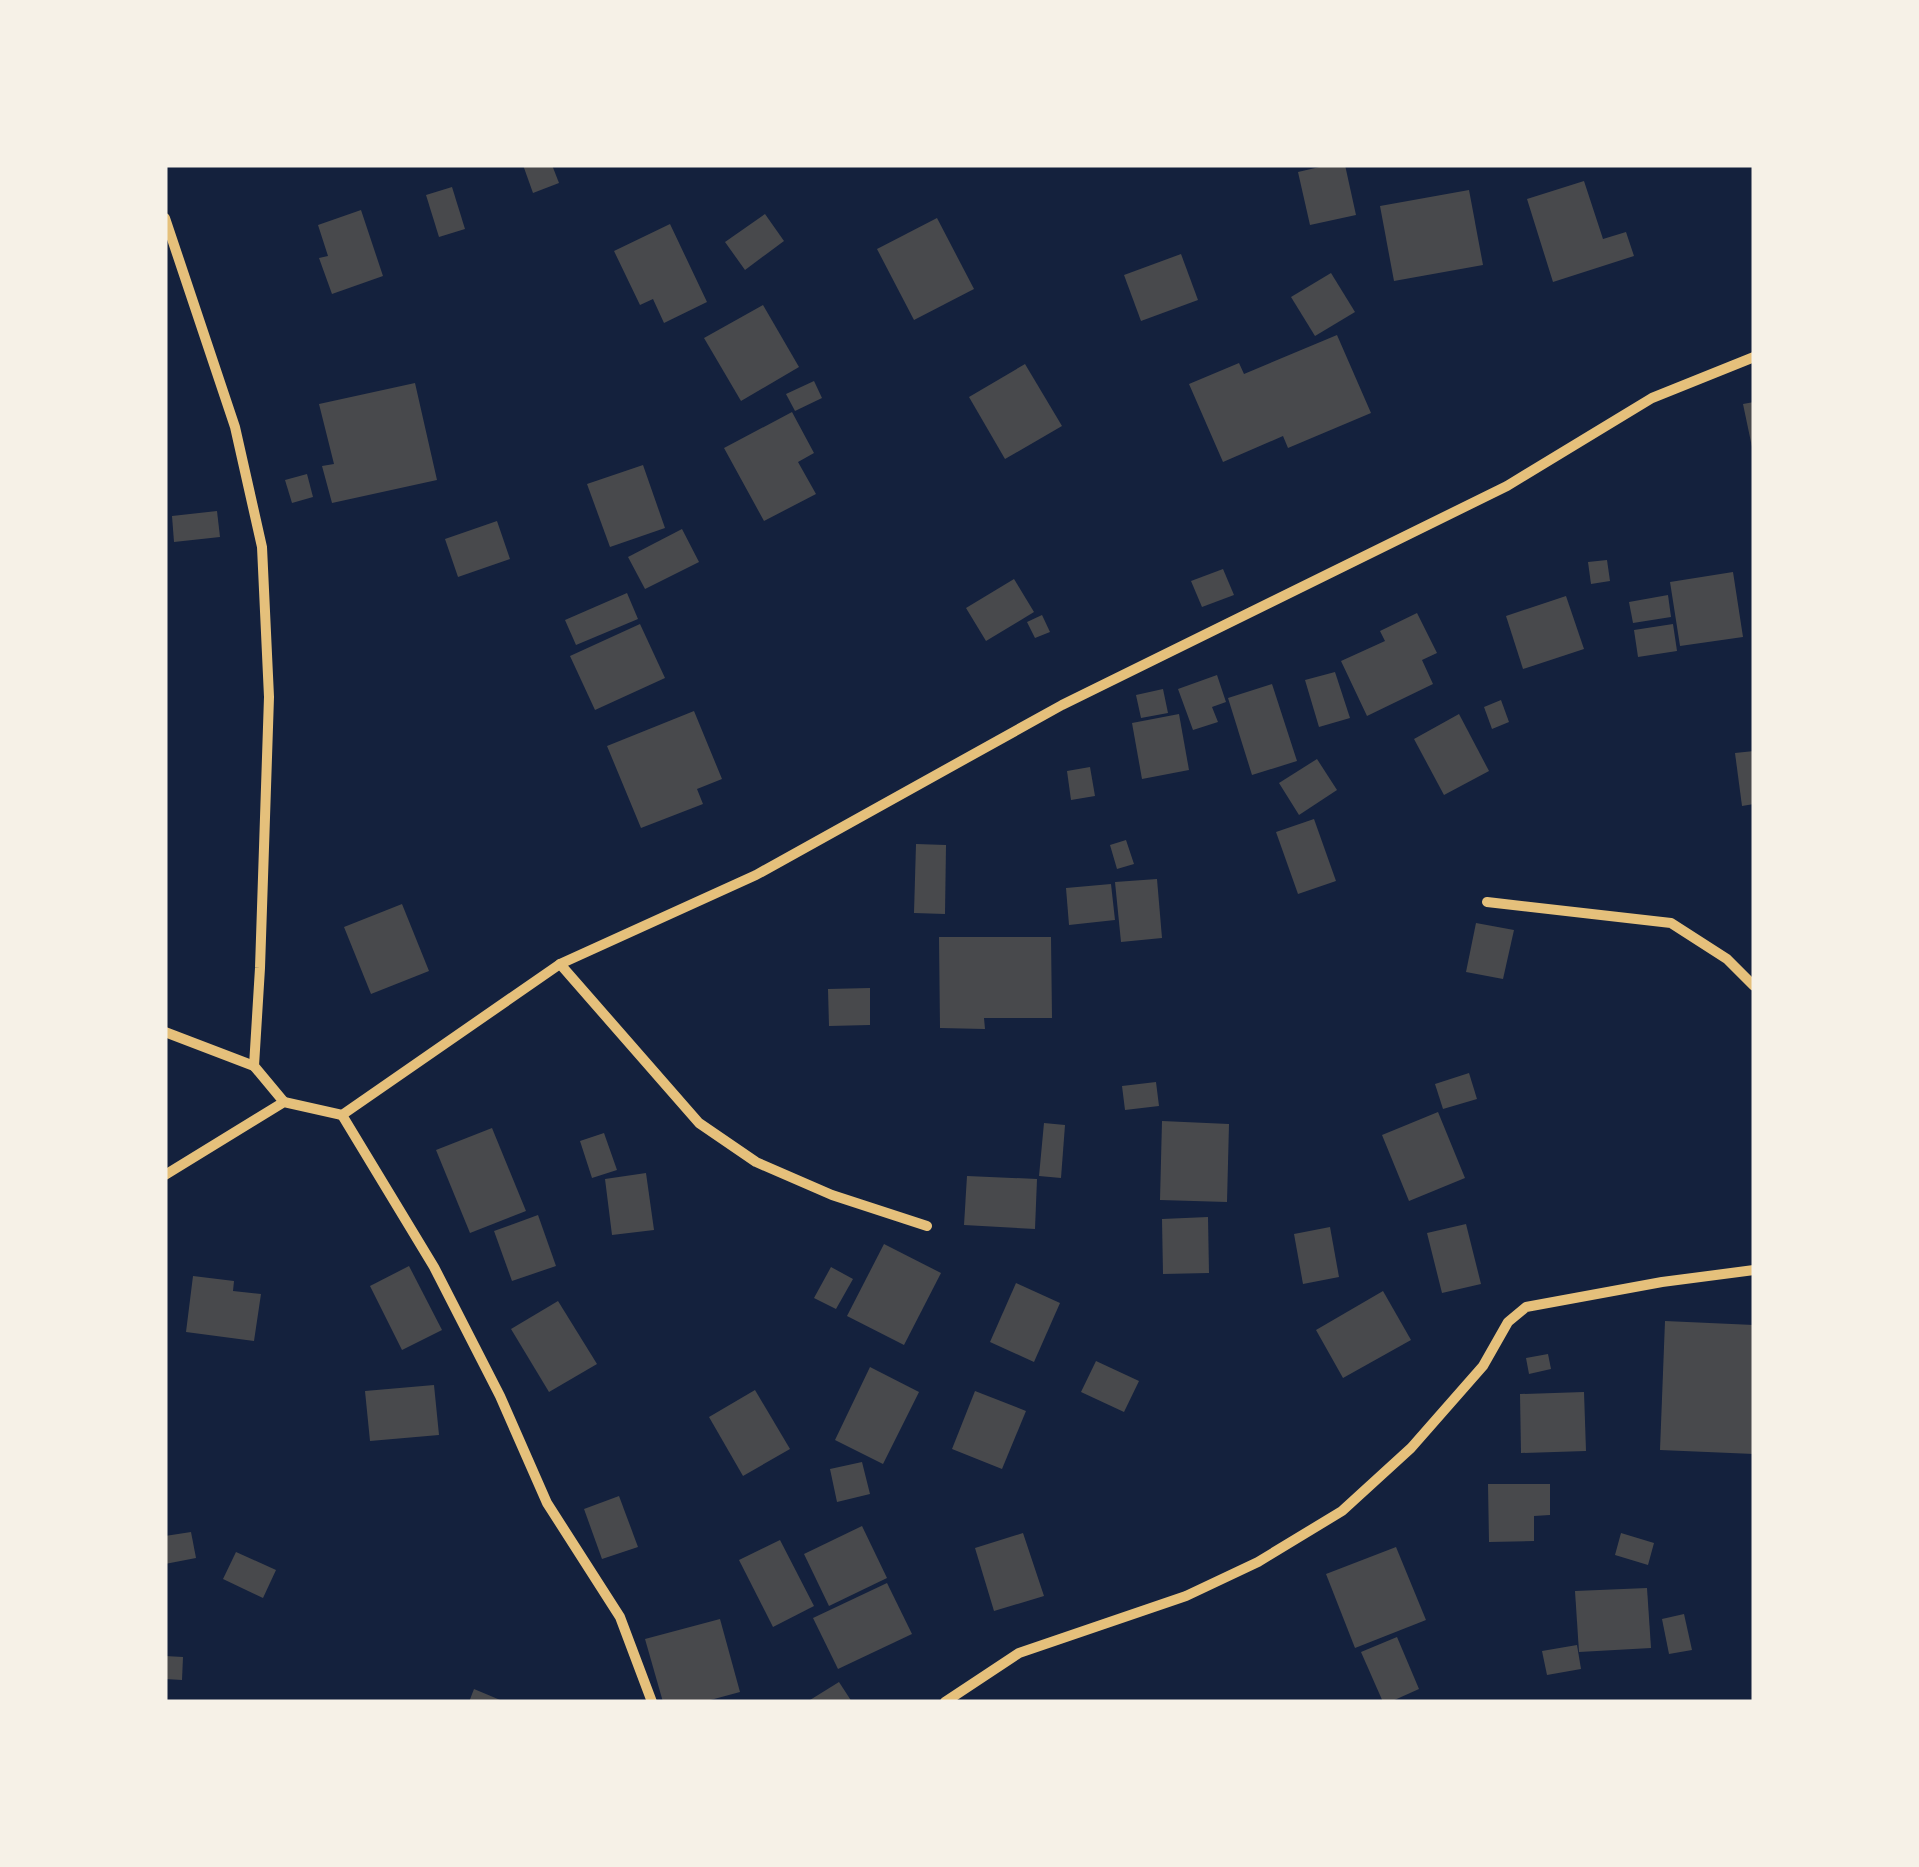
<svg xmlns="http://www.w3.org/2000/svg" width="1919" height="1867" font-family="Inter,sans-serif">
<style>
.building{fill:#48494c}
.lines{fill:none;stroke-linecap:round;stroke-linejoin:round}
.minor{stroke:#e5c07b;stroke-width:10}
</style>
<rect width="100%" height="100%" fill="#14213d"/>
<g class="building">
<path d="M523 165H552L559 183 533 193Z"/>
<path d="M1328 165H1345L1356 215 1310 225 1298 172Z"/>
<path d="M1584 181 1603 239 1626 232 1634 256 1553 282 1527 199Z"/>
<path d="M452 187 465 229 439 237 426 195Z"/>
<path d="M1469 190 1483 265 1394 281 1380 206Z"/>
<path d="M361 210 383 276 332 294 319 258 328 256 318 225Z"/>
<path d="M765 214 784 241 745 270 725 242Z"/>
<path d="M937 218 974 289 914 320 877 249Z"/>
<path d="M670 224 707 302 664 323 653 299 640 305 614 251Z"/>
<path d="M1181 254 1198 300 1141 321 1124 275Z"/>
<path d="M1331 273 1355 312 1315 336 1291 297Z"/>
<path d="M763 305 799 367 741 401 704 338Z"/>
<path d="M1337 335 1371 413 1288 448 1283 436 1223 462 1189 384 1239 363 1244 374Z"/>
<path d="M1025 364 1062 426 1005 459 969 397Z"/>
<path d="M814 381 822 398 795 411 786 394Z"/>
<path d="M415 383 437 480 332 503 322 466 334 464 319 404Z"/>
<path d="M1754 402V446L1752 447 1743 404Z"/>
<path d="M792 412 814 453 798 462 816 494 764 521 724 448Z"/>
<path d="M643 465 665 528 610 547 587 484Z"/>
<path d="M307 474 313 497 292 503 285 480Z"/>
<path d="M217 511 220 537 174 542 172 516Z"/>
<path d="M497 521 510 559 458 577 445 539Z"/>
<path d="M682 529 699 562 645 589 628 557Z"/>
<path d="M1607 560 1610 581 1591 584 1588 562Z"/>
<path d="M1223 569 1234 595 1202 607 1191 581Z"/>
<path d="M1733 572 1743 637 1680 646 1670 582Z"/>
<path d="M1014 579 1034 612 986 641 966 608Z"/>
<path d="M627 593 638 619 576 645 565 620Z"/>
<path d="M1668 595 1671 617 1633 623 1629 602Z"/>
<path d="M1566 596 1584 649 1523 669 1506 616Z"/>
<path d="M1417 613 1437 653 1422 660 1433 684 1367 716 1341 661 1385 641 1380 631Z"/>
<path d="M1042 615 1050 632 1035 638 1027 622Z"/>
<path d="M640 624 665 678 595 710 570 656Z"/>
<path d="M1673 624 1677 651 1638 657 1634 630Z"/>
<path d="M1335 672 1350 718 1319 727 1305 680Z"/>
<path d="M1217 675 1226 702 1212 707 1218 722 1193 730 1178 689Z"/>
<path d="M1272 684 1297 761 1252 775 1228 698Z"/>
<path d="M1163 689 1168 713 1141 718 1136 695Z"/>
<path d="M1501 700 1509 722 1492 729 1484 707Z"/>
<path d="M694 711 722 779 697 789 703 804 641 828 607 746Z"/>
<path d="M1179 714 1189 770 1142 779 1132 723Z"/>
<path d="M1459 714 1489 771 1444 795 1414 739Z"/>
<path d="M1754 751V804L1742 806 1735 753Z"/>
<path d="M1317 759 1337 790 1299 815 1279 783Z"/>
<path d="M1090 767 1095 796 1071 800 1067 771Z"/>
<path d="M1314 819 1336 881 1298 894 1276 832Z"/>
<path d="M1126 840 1134 864 1117 869 1110 845Z"/>
<path d="M916 844 946 845 945 914 914 913Z"/>
<path d="M1157 879 1162 938 1121 942 1115 882Z"/>
<path d="M1111 884 1115 920 1069 925 1066 888Z"/>
<path d="M402 904 429 971 371 994 344 927Z"/>
<path d="M1476 923 1514 930 1503 979 1466 972Z"/>
<path d="M939 937H1051L1052 1018H984L985 1029 940 1028Z"/>
<path d="M870 988V1025L829 1026 828 989Z"/>
<path d="M1469 1073 1477 1099 1443 1109 1435 1084Z"/>
<path d="M1156 1082 1159 1106 1125 1110 1122 1086Z"/>
<path d="M1438 1112 1465 1178 1409 1201 1382 1135Z"/>
<path d="M1162 1121 1229 1124 1227 1202 1160 1200Z"/>
<path d="M1044 1123 1065 1125 1061 1178 1039 1176Z"/>
<path d="M492 1128 526 1211 470 1233 436 1150Z"/>
<path d="M604 1133 617 1170 592 1178 580 1141Z"/>
<path d="M646 1173 654 1230 612 1235 605 1179Z"/>
<path d="M967 1176 1037 1179 1035 1229 964 1225Z"/>
<path d="M538 1215 556 1266 512 1281 494 1231Z"/>
<path d="M1208 1217 1209 1273 1163 1274 1162 1219Z"/>
<path d="M1466 1224 1481 1284 1442 1293 1427 1233Z"/>
<path d="M1330 1227 1339 1277 1303 1284 1294 1234Z"/>
<path d="M884 1244 941 1273 904 1345 847 1316Z"/>
<path d="M409 1266 442 1330 402 1350 370 1286Z"/>
<path d="M831 1267 853 1279 836 1309 814 1298Z"/>
<path d="M193 1276 234 1281 233 1291 261 1294 254 1341 186 1332Z"/>
<path d="M1016 1283 1060 1303 1034 1362 990 1342Z"/>
<path d="M1383 1291 1411 1340 1343 1378 1316 1330Z"/>
<path d="M558 1301 597 1364 549 1392 511 1329Z"/>
<path d="M1665 1321 1754 1325V1454L1660 1450Z"/>
<path d="M1548 1354 1551 1369 1529 1374 1526 1358Z"/>
<path d="M1096 1361 1139 1381 1124 1412 1081 1392Z"/>
<path d="M870 1367 919 1392 883 1464 835 1440Z"/>
<path d="M434 1385 439 1435 370 1441 365 1391Z"/>
<path d="M755 1390 790 1449 743 1476 709 1417Z"/>
<path d="M975 1391 1026 1411 1002 1469 952 1449Z"/>
<path d="M1584 1392 1586 1451 1521 1453 1520 1394Z"/>
<path d="M862 1462 870 1494 837 1502 830 1469Z"/>
<path d="M1488 1484H1550V1515L1534 1516V1541L1489 1542Z"/>
<path d="M619 1496 638 1547 602 1559 584 1509Z"/>
<path d="M862 1526 887 1578 829 1606 804 1554Z"/>
<path d="M191 1532 196 1558 165 1564V1536Z"/>
<path d="M1023 1533 1044 1596 994 1611 975 1548Z"/>
<path d="M1621 1533 1654 1543 1648 1565 1615 1555Z"/>
<path d="M780 1540 814 1606 773 1627 739 1560Z"/>
<path d="M1396 1547 1426 1620 1355 1648 1326 1574Z"/>
<path d="M236 1552 276 1570 263 1598 223 1579Z"/>
<path d="M887 1583 912 1634 838 1669 813 1618Z"/>
<path d="M1647 1588 1651 1648 1579 1652 1575 1591Z"/>
<path d="M1684 1614 1692 1650 1669 1654 1662 1619Z"/>
<path d="M720 1619 740 1692 703 1702H663L645 1639Z"/>
<path d="M1397 1637 1419 1689 1390 1702H1383L1361 1652Z"/>
<path d="M1577 1645 1581 1669 1547 1675 1542 1651Z"/>
<path d="M165 1656 183 1657 182 1680 165 1679Z"/>
<path d="M839 1682 852 1702H812L810 1700Z"/>
<path d="M474 1689 505 1702H469Z"/>
</g>
<g class="lines">
<g class="minor">
<path d="M165 218 235 427 262 547 269 697 260 968 254 1066 284 1102"/>
<path d="M1487 902 1671 923 1727 959 1754 986"/>
<path d="M560 964 699 1123 756 1162 832 1195 927 1226"/>
<path d="M165 1032 254 1066"/>
<path d="M342 1115 434 1267 500 1396 547 1503 620 1617 652 1702"/>
<path d="M165 1175 284 1102 342 1115 560 964 756 875 1062 705 1507 486 1652 398 1754 357"/>
<path d="M945 1702 1019 1653 1186 1596 1258 1562 1342 1511 1411 1448 1483 1366 1508 1322 1526 1307 1662 1282 1754 1270"/>
</g>
</g>
<rect width="1919" height="1867" fill="none" stroke="#f6f1e7" stroke-width="335"/>
</svg>
